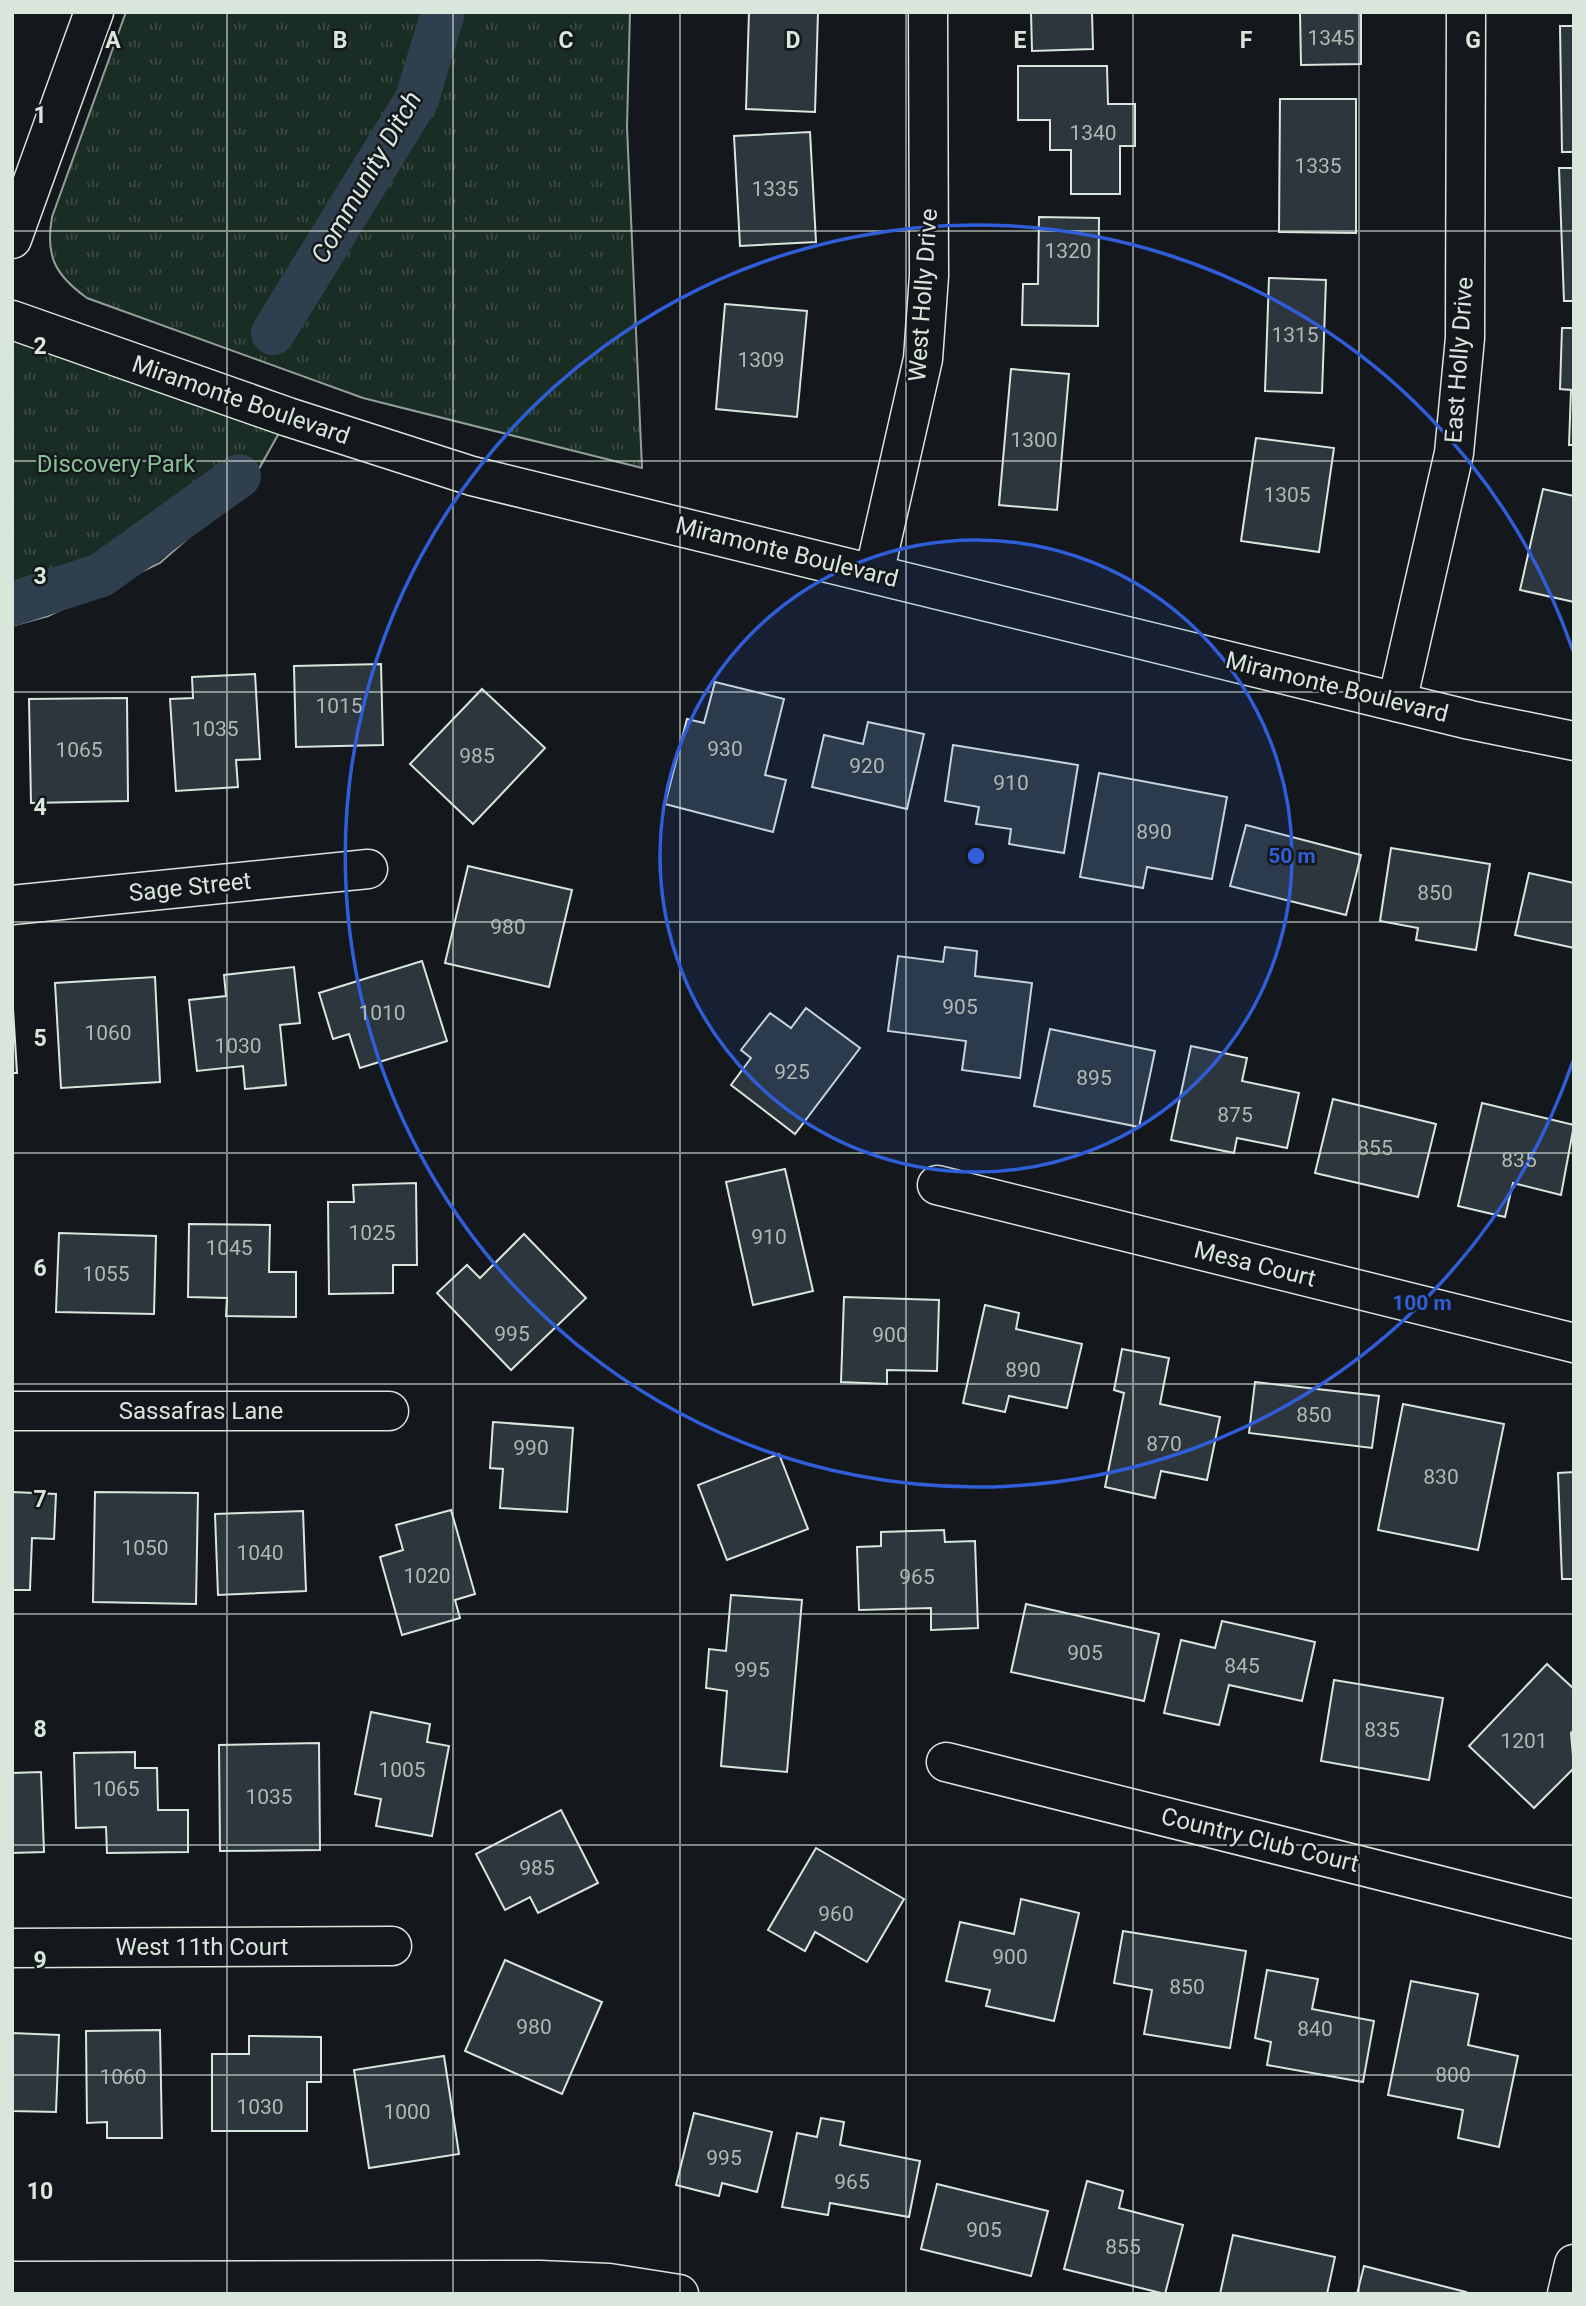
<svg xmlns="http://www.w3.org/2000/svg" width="1586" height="2306" font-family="Roboto,sans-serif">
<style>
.park{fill:url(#park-tufts);stroke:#939e99;stroke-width:2}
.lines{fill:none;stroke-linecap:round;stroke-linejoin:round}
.canal{stroke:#2f3f4d;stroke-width:44}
.building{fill:#2c363c;stroke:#d8e6dc;stroke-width:2}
.street-casing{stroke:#d8e6dc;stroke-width:41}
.secondary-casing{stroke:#d8e6dc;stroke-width:41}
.street{stroke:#14181c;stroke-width:38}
.secondary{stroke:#14181c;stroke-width:38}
.grid{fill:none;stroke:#d8e6dc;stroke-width:2;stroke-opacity:0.55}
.ring{fill:none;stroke:#305dd8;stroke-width:3.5}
.labels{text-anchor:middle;stroke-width:5;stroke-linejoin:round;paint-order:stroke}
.number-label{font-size:21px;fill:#adbab4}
.street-label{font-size:24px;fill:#d8e6dc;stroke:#14181c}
.park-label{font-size:24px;fill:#8ac095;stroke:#14181c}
.water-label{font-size:26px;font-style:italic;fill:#d8e6dc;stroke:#14181c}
.grid-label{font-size:23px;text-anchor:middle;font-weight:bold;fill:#d8e6dc;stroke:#14181c;stroke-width:5;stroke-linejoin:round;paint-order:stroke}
.centre{fill:#305dd8;stroke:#14181c;stroke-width:3.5}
.ring-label{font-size:21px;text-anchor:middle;font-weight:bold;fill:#305dd8;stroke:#14181c;stroke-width:5;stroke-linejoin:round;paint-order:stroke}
</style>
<defs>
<pattern id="park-tufts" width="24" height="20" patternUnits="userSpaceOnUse" patternTransform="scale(1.75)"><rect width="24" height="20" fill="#1a2d24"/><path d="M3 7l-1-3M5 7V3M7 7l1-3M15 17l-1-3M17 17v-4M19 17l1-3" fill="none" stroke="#3b4b43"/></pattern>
</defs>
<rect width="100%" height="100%" fill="#14181c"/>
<g class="park">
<path d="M126 12H630L627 127 642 468 363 398 87 298C55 275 45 256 52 217Z"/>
<path d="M12 320 288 417 251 483 160 563 48 616 12 626Z"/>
</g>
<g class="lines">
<g class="canal">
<path d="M273 333 417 99 443 12"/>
<path d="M12 604 101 575 239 476"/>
</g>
</g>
<g class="building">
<path d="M749 12H818L815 112 746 109Z"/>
<path d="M1031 12H1092L1093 49 1032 51Z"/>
<path d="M1300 12H1361V64L1301 65Z"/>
<path d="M1560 26H1574V152H1562Z"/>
<path d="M1018 66H1107L1108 104H1135V146H1120V194H1071V150H1050V120H1018Z"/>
<path d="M1280 99H1356V233L1279 232Z"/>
<path d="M810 132 816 242 740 246 734 136Z"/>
<path d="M1559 168H1574V301H1564Z"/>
<path d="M1039 217 1099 218 1098 326 1022 325 1023 284H1038Z"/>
<path d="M1269 278 1326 280 1322 393 1265 391Z"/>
<path d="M725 304 807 311 797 417 716 409Z"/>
<path d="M1562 328H1574V445H1569L1571 390 1560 389Z"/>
<path d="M1011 369 1069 374 1057 510 999 505Z"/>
<path d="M1256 438 1334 448 1319 552 1241 541Z"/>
<path d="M1543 489 1574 496V602L1520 590Z"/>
<path d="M381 664 383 745 296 747 294 666Z"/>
<path d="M255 674 260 759 236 760 238 787 176 791 170 699 193 698 192 677Z"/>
<path d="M715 682 784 699 765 775 786 780 773 832 665 804 687 719 704 723Z"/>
<path d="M482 689 545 748 473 824 410 764Z"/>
<path d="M127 698 128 801 31 803 29 699Z"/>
<path d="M868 722 924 734 907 809 812 787 824 735 863 744Z"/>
<path d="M953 745 1078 765 1064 853 1009 844 1011 829 976 824 979 807 945 801Z"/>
<path d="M1099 773 1227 797 1212 879 1147 867 1143 888 1080 877Z"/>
<path d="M1246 825 1361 855 1346 915 1230 886Z"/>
<path d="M1391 848 1490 864 1476 950 1416 940 1418 928 1380 921Z"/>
<path d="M468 866 572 890 549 987 445 963Z"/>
<path d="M1529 873 1574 883V948L1515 935Z"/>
<path d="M945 947 977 951 975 976 1032 983 1020 1078 962 1070 966 1041 888 1031 898 956 943 962Z"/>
<path d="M422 961 447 1041 360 1068 349 1034 333 1039 319 993Z"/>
<path d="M294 967 300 1023 280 1025 286 1085 245 1089 243 1066 197 1071 189 1000 226 996 224 975Z"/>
<path d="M155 977 160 1082 61 1088 55 983Z"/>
<path d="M12 992 17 1073H12Z"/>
<path d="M806 1008 860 1048 795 1134 731 1085 751 1058 741 1050 770 1013 791 1028Z"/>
<path d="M1050 1029 1155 1051 1139 1127 1034 1106Z"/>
<path d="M1191 1046 1247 1058 1242 1081 1299 1093 1287 1148 1237 1138 1234 1153 1171 1140Z"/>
<path d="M1333 1099 1436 1124 1418 1197 1315 1173Z"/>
<path d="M1482 1103 1574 1125 1561 1195 1513 1183 1505 1217 1458 1206Z"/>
<path d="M785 1169 813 1291 753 1305 726 1182Z"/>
<path d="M416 1183 417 1265H393V1293L329 1294 328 1202H354L353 1185Z"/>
<path d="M189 1224 270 1225 269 1272H296V1317L226 1316 227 1298 188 1297Z"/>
<path d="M59 1233 156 1236 154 1314 56 1312Z"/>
<path d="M524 1234 586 1298 511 1370 437 1293 467 1265 480 1278Z"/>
<path d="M844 1297 939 1300 937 1371 887 1370V1384L841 1382Z"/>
<path d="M985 1305 1019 1313 1016 1329 1082 1344 1067 1408 1009 1396 1005 1412 963 1403Z"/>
<path d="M1122 1349 1169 1358 1160 1404 1220 1417 1207 1480 1161 1471 1155 1498 1105 1487 1124 1393 1114 1390Z"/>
<path d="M1255 1382 1379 1396 1372 1448 1249 1433Z"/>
<path d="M1403 1404 1504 1424 1478 1550 1378 1530Z"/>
<path d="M493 1422 573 1428 567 1512 500 1508 503 1469 490 1468Z"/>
<path d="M779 1454 808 1529 727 1560 698 1485Z"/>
<path d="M1574 1472V1579H1562L1558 1473Z"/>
<path d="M12 1492 56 1494 54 1539 32 1538 30 1590H12Z"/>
<path d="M95 1492 198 1493 196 1604 93 1602Z"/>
<path d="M451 1510 475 1594 455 1600 460 1618 402 1635 380 1557 403 1550 396 1525Z"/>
<path d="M303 1511 306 1591 218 1595 215 1514Z"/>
<path d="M944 1530 945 1542 975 1541 978 1628 931 1630V1608L859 1610 857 1547 881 1546V1532Z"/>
<path d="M731 1595 802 1600 787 1772 721 1766 727 1691 706 1688 709 1649 726 1651Z"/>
<path d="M1026 1604 1159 1634 1144 1701 1011 1672Z"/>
<path d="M1222 1621 1315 1642 1302 1701 1229 1685 1219 1725 1164 1713 1181 1640 1215 1648Z"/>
<path d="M1547 1664 1574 1689V1730L1571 1733 1574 1768 1534 1808 1469 1746Z"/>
<path d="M1334 1680 1443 1698 1429 1780 1321 1761Z"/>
<path d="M371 1712 430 1724 427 1742 449 1746 432 1836 376 1826 381 1799 355 1794Z"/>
<path d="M319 1743 320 1850 220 1851 219 1745Z"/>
<path d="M135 1752V1768H157L158 1810H188V1852L107 1853 106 1827 76 1828 74 1753Z"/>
<path d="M41 1772 44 1852 12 1853V1773Z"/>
<path d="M561 1810 598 1883 538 1913 530 1897 505 1910 476 1854Z"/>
<path d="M816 1848 904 1899 867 1962 815 1932 805 1951 768 1930Z"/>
<path d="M1021 1899 1079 1913 1054 2021 986 2006 990 1990 946 1981 960 1922 1014 1934Z"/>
<path d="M1123 1931 1246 1951 1230 2048 1144 2034 1152 1990 1114 1983Z"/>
<path d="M505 1960 602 2002 562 2094 465 2051Z"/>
<path d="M1267 1970 1318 1979 1312 2009 1374 2021 1363 2082 1267 2065 1271 2042 1255 2038Z"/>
<path d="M1411 1981 1478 1994 1468 2045 1518 2056 1499 2147 1458 2138 1463 2110 1388 2095Z"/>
<path d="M160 2030 162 2138H107V2122L87 2123 86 2031Z"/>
<path d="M12 2033 59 2035 56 2112 12 2111Z"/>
<path d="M249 2036 321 2037V2082H307V2131H212V2054H249Z"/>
<path d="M444 2056 459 2154 369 2168 354 2070Z"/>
<path d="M694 2113 772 2132 757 2192 722 2183 719 2196 676 2185Z"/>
<path d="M821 2118 844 2122 840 2145 920 2161 909 2217 830 2203 828 2215 782 2207 797 2133 817 2137Z"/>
<path d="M1087 2181 1123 2191 1119 2208 1183 2225 1165 2294 1064 2269Z"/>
<path d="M937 2184 1048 2211 1031 2276 921 2249Z"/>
<path d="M1233 2235 1335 2257 1327 2294H1220Z"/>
<path d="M1364 2266 1466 2292 1465 2294H1357Z"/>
</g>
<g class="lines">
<g class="street-casing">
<g id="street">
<path d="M12 239 94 12"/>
<path d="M874 574 923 359 929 276 928 12"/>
<path d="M1397 702 1454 453 1465 338 1466 12"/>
<path d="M12 905 368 869"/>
<path d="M937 1185 1574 1343"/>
<path d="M12 1411H389"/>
<path d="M946 1762 1574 1919"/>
<path d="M12 1948 392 1946"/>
<path d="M12 2281 540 2280 609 2283 679 2294"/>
<path d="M1567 2294 1574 2264"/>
</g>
</g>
<g class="secondary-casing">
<path id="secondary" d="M12 320 288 417 472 476 1470 720 1574 741"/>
</g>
<use href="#street" class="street"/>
<use href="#secondary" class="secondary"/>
</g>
<path class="grid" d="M227 12V2294M453 12V2294M680 12V2294M906 12V2294M1133 12V2294M1359 12V2294M12 231H1574M12 461H1574M12 692H1574M12 922H1574M12 1153H1574M12 1384H1574M12 1614H1574M12 1845H1574M12 2075H1574"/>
<circle cx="976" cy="856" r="316" fill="#305dd8" fill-opacity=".12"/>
<g class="ring">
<circle cx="976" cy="856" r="316"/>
<path d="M1573 1061A631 631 0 1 1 1573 651"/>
</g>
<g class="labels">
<g class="number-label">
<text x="1331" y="45">1345</text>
<text x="1093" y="140">1340</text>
<text x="1318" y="173">1335</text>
<text x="775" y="196">1335</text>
<text x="1068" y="258">1320</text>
<text x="1295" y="342">1315</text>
<text x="761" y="367">1309</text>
<text x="1034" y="447">1300</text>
<text x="1287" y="502">1305</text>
<text x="339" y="713">1015</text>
<text x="215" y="736">1035</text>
<text x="725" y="756">930</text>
<text x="79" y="757">1065</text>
<text x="477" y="763">985</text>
<text x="867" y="773">920</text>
<text x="1011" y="790">910</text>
<text x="1154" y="839">890</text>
<text x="1435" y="900">850</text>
<text x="508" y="934">980</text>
<text x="960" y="1014">905</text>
<text x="382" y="1020">1010</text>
<text x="108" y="1040">1060</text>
<text x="238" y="1053">1030</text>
<text x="792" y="1079">925</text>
<text x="1094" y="1085">895</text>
<text x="1235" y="1122">875</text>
<text x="1375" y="1155">855</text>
<text x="1519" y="1167">835</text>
<text x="372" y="1240">1025</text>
<text x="769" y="1244">910</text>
<text x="229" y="1255">1045</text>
<text x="106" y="1281">1055</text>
<text x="512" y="1341">995</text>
<text x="890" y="1342">900</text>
<text x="1023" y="1377">890</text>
<text x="1314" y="1422">850</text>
<text x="1164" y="1451">870</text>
<text x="531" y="1455">990</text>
<text x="1441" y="1484">830</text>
<text x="145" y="1555">1050</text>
<text x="260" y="1560">1040</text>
<text x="427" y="1583">1020</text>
<text x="917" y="1584">965</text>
<text x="1085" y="1660">905</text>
<text x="1242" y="1673">845</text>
<text x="752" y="1677">995</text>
<text x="1382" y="1737">835</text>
<text x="1524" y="1748">1201</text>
<text x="402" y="1777">1005</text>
<text x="116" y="1796">1065</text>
<text x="269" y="1804">1035</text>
<text x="537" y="1875">985</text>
<text x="836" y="1921">960</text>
<text x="1010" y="1964">900</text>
<text x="1187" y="1994">850</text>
<text x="534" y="2034">980</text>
<text x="1315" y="2036">840</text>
<text x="1453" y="2082">800</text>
<text x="123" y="2084">1060</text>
<text x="260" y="2114">1030</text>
<text x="407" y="2119">1000</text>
<text x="724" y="2165">995</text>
<text x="852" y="2189">965</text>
<text x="984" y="2237">905</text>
<text x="1123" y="2254">855</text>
</g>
<g class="street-label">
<text transform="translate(923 295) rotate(-86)" y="8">West Holly Drive</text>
<text transform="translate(1459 360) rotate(-86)" y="8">East Holly Drive</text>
<text transform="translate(241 400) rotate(19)" y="8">Miramonte Boulevard</text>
<text transform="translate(787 552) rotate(14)" y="8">Miramonte Boulevard</text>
<text transform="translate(1337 687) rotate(14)" y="8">Miramonte Boulevard</text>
<text transform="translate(190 887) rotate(-6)" y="8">Sage Street</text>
<text transform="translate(1255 1264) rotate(14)" y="8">Mesa Court</text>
<text x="201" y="1419">Sassafras Lane</text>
<text transform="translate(1260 1840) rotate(14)" y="8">Country Club Court</text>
<text x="202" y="1955">West 11th Court</text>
</g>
<g class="park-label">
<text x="116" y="472">Discovery Park</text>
</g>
<g class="water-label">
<text transform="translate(366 177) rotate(-60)" y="9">Community Ditch</text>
</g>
</g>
<g class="grid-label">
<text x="113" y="48">A</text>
<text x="340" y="48">B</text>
<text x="566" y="48">C</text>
<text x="793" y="48">D</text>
<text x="1020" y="48">E</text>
<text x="1246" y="48">F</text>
<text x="1473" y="48">G</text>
<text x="40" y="123">1</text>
<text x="40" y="354">2</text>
<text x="40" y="584">3</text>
<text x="40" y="815">4</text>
<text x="40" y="1046">5</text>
<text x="40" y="1276">6</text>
<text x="40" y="1507">7</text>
<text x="40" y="1737">8</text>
<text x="40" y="1968">9</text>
<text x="40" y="2199">10</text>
</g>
<circle cx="976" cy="856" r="10" class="centre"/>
<g class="ring-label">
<text x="1292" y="863">50 m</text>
<text x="1422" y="1310">100 m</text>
</g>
<rect width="1586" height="2306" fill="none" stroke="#d8e6dc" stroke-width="28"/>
</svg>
